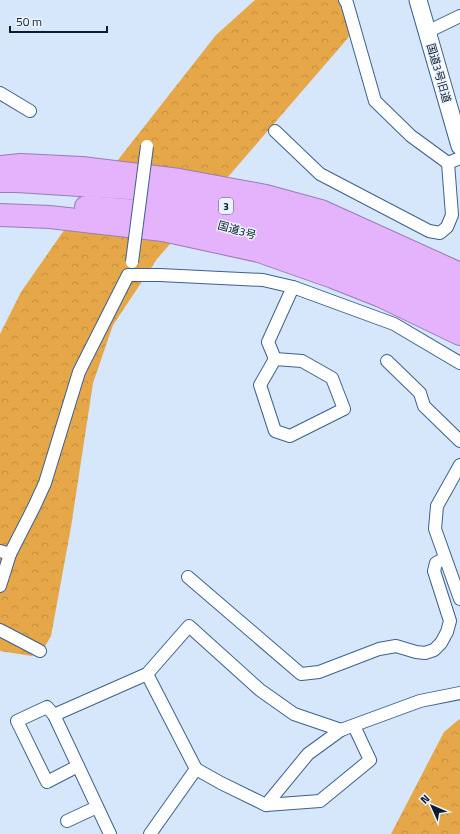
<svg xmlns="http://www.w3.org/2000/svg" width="460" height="834" font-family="'Titillium Web','Noto Sans JP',sans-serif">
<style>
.forest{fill:url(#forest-crowns)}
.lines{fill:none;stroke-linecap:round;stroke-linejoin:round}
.street-casing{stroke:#3d618f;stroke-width:14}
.secondary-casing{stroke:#3d618f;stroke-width:19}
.highway-casing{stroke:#997db4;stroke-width:24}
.street{stroke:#fff;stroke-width:12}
.secondary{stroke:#fff;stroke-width:17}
.highway{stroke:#e5b2fc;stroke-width:22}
.street-bridge-casing{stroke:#3d618f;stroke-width:14;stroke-linecap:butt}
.street-bridge{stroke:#fff;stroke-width:12}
.labels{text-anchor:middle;stroke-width:3;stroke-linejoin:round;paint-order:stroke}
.shield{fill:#eaf2fd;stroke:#4f5c6c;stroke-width:1}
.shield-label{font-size:10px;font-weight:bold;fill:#0c1b2e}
.street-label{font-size:11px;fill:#0c1b2e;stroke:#eaf2fd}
</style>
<defs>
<pattern id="forest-crowns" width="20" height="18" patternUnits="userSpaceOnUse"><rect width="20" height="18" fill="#e5a747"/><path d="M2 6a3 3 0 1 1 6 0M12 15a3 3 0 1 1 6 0" fill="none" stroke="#c38f3e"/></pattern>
</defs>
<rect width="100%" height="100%" fill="#d6e6fb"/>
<g class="forest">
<path d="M255 0H350L356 18 348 38 157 259 113 325 93 383 71 527 51 636 44 648 32 656 0 651V334L21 292 74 216 216 35Z"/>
<path d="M460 719V834H391L444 732 457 721Z"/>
</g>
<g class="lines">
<g class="street-casing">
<g id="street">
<path d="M345 0 347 3 375 101 411 136 448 163 460 158"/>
<path d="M427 32 460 16"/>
<path d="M0 93 30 111"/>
<path d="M275 131 320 174 429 231 440 233 447 227 452 215 448 163"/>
<path d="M275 359 268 342 293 287 394 324 460 363"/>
<path d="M275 359 302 361 332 378 344 409 290 436 275 431 260 385Z"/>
<path d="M387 361 420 393 424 406 460 441"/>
<path d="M460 465 437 506 435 529 460 599"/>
<path d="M0 551 10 554 34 507 45 483 79 372 128 275H160L263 280 293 287"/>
<path d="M188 577 301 674 319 672 379 649 396 646 416 652 425 653 434 650 441 643 447 632 450 621 434 571 436 563 445 558"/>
<path d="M0 586 10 554"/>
<path d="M0 630 40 651"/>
<path d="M147 674 196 769"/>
<path d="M54 715 47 707 17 721 47 782 78 766"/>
<path d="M266 805 320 801 370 760 354 726"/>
<path d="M67 821 97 807"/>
<path d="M110 834 54 715 147 674 189 626 260 690 294 714 341 730"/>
<path d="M150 834 196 769 221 783 266 805 308 754 341 730 420 701 460 693"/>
</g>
</g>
<g class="secondary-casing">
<path id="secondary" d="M418 0 460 146"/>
</g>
<g class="highway-casing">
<g id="highway">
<path d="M0 167 21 165 82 168 179 180 266 196 321 211 460 274"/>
<path d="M0 181H17L128 188 220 204 324 234 382 258 460 296"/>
<path d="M86 207 124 210 213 223 318 253 376 276 431 302 460 317"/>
<path d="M0 215 50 217 163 230 259 251 333 277 381 296 460 334"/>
</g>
</g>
<use href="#street" class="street"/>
<use href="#secondary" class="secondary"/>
<use href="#highway" class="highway"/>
<g class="street-bridge-casing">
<path id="street-bridge" d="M132 262 147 146"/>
</g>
<use href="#street-bridge" class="street-bridge"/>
</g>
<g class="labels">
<rect class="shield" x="219" y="198" width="14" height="16" rx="3"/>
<g class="shield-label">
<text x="226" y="210">3</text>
</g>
<g class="street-label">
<text transform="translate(439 73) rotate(74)" y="4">国道3号旧道</text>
<text transform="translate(237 230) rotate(16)" y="4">国道3号</text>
</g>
</g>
<g transform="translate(432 806) rotate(315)" stroke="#eaf2fd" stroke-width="3" paint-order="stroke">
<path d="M0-3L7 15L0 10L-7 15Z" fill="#0c1b2e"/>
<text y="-6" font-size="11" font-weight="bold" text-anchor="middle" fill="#0c1b2e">N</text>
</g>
<path d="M10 26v6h97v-6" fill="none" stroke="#0c1b2e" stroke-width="2"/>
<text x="16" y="26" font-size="12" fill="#0c1b2e" stroke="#eaf2fd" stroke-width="3" paint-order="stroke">50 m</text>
</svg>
